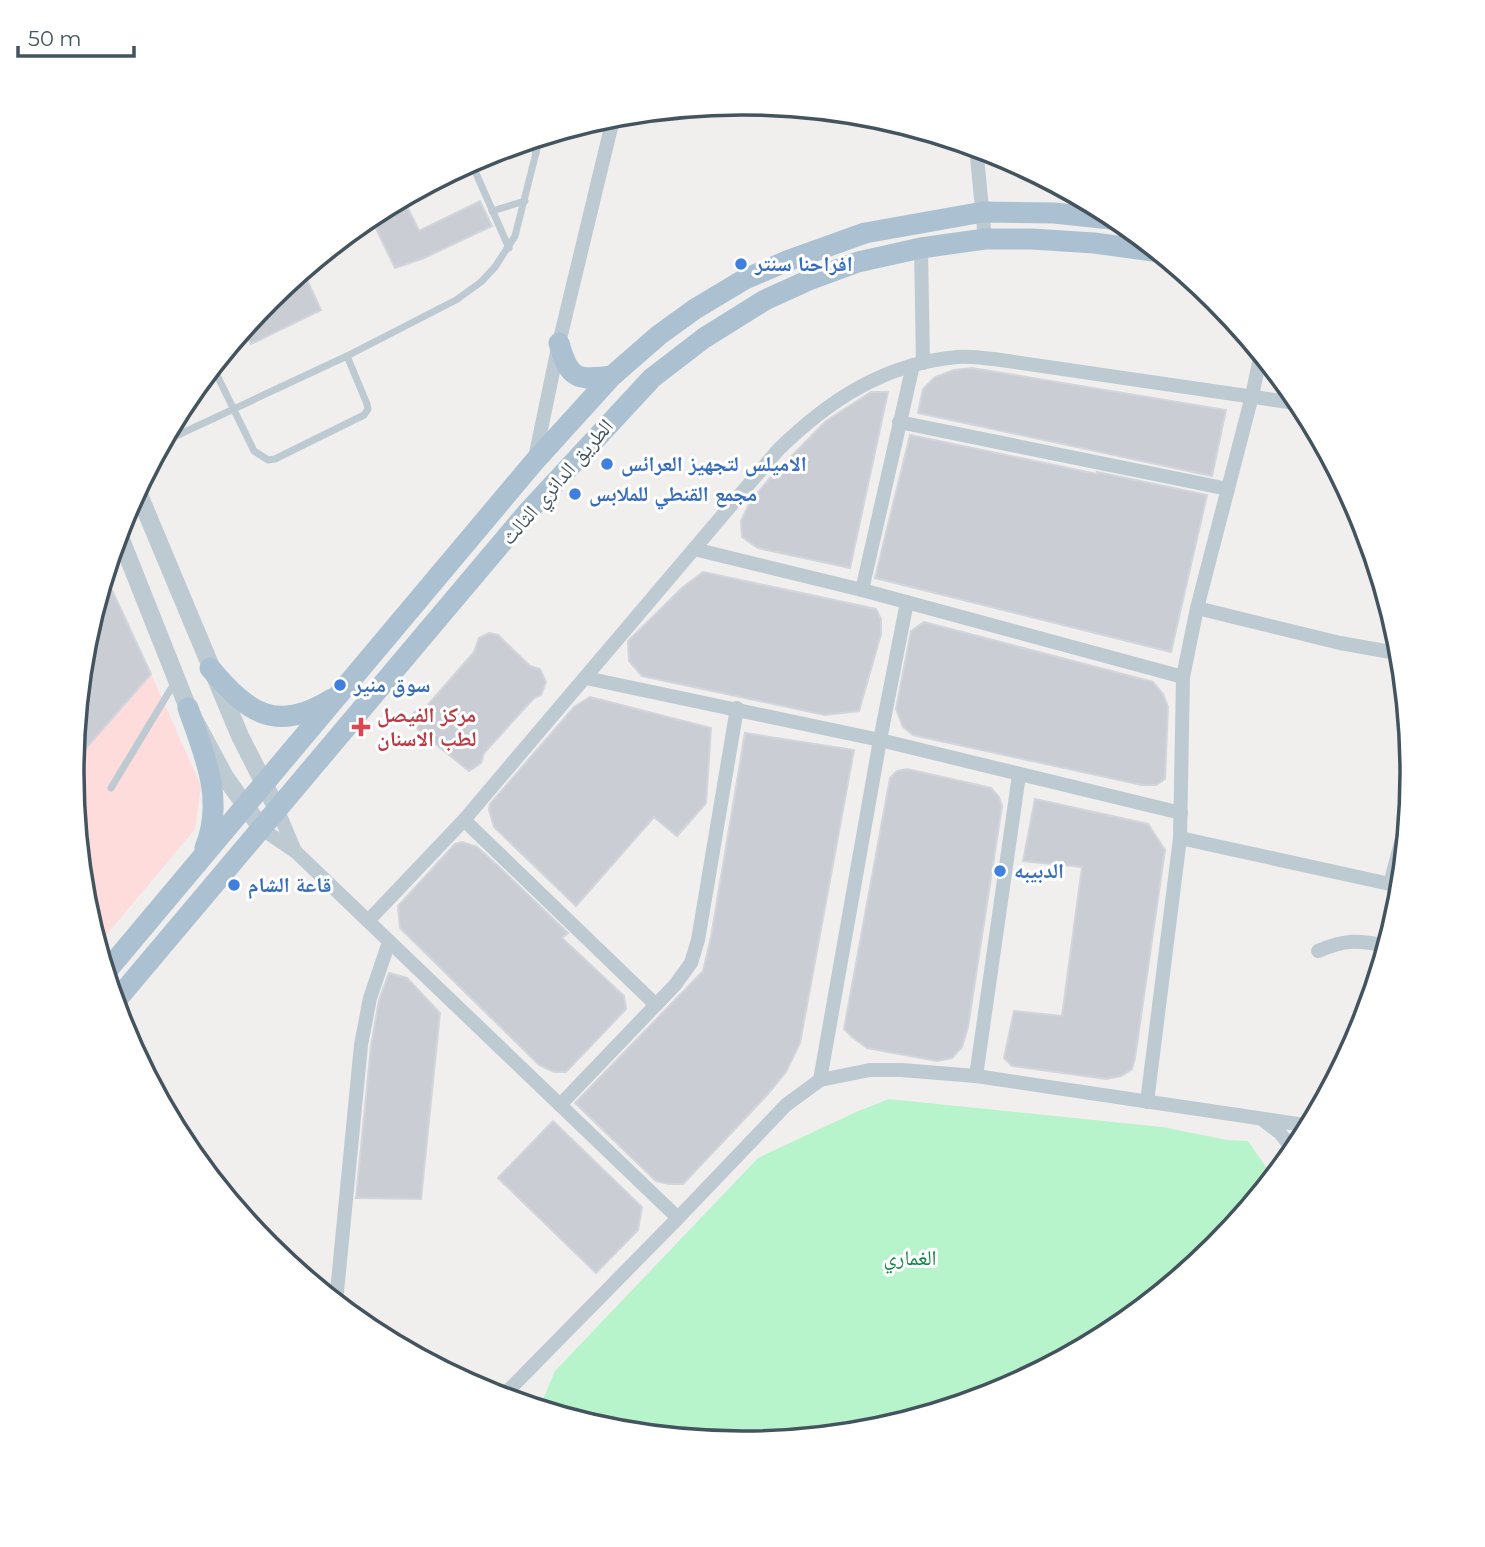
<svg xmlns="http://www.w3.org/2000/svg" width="1485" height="1547" font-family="Montserrat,'Noto Naskh Arabic',sans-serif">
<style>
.medical{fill:#fedcdc}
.green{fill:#b8f4cb}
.building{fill:#caced4;stroke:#d2d5db;stroke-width:2}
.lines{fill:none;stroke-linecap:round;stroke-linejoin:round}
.service{stroke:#bdcad2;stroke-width:7}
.minor{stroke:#bdcad2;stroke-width:14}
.tertiary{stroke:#bdcad2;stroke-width:18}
.primary{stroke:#abc1d1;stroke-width:21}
.shop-dot{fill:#3f7fe0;stroke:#fff;stroke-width:2.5}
.health-dot{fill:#e0444e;stroke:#fff;stroke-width:2.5}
.labels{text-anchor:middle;stroke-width:6;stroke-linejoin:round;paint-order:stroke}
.shop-label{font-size:21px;font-weight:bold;fill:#366cbe;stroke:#fff;text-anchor:start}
.street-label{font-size:21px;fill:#44545e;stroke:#fff}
.health-label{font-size:21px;font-weight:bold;fill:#be3a42;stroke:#fff;text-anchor:start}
.park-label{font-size:21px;fill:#0d8842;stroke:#fff}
.rim{fill:none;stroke:#44545e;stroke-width:3.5}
</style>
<rect width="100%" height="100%" fill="#f1eeee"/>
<path class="medical" d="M151 674 201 786 195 829 97 946 85 904 72 773 73 763Z"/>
<path class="green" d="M889 1099 1162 1127 1227 1140 1248 1141 1271 1174 1270 1184 1217 1248 1115 1331 999 1393 873 1431 742 1444 611 1431 539 1409 555 1371 758 1158 856 1112Z"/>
<g class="building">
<path d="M403 198 419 231 480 201 492 226 424 258 395 268 370 216Z"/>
<path d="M308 282 321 310 251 344 244 329 266 301Z"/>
<path d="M972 368 1226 410 1212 476 918 413 923 389 935 377 954 370Z"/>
<path d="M871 392H888L850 568 758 548 742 537 741 521 750 502 769 479 826 421Z"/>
<path d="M910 435 1097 474V472L1207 495 1171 652 875 578Z"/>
<path d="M703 572 876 609 881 619V634L859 711 825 715 642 676 629 661 628 641 683 587Z"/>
<path d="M111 588 151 674 73 763 85 642 99 594Z"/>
<path d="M924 622 1153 682 1163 694 1168 707 1165 779 1156 785H1142L913 735 903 727 896 709 911 631Z"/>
<path d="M489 633 498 635 530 666 540 669 546 682 541 695 534 698 484 753 481 763 469 771 418 730 413 714 419 707H426L474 652 479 638Z"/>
<path d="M590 697 711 728 706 803 677 836 654 817 576 906 494 827 489 810 490 804 574 707Z"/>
<path d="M745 733 854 750 800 1043 786 1072 767 1095 683 1184H669L656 1181 575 1103 703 971 711 937Z"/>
<path d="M907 769 991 788 999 797 1002 806 968 1027 962 1047 952 1058 937 1061 867 1048 852 1037 844 1029 890 778 897 771Z"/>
<path d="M1035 799 1148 824 1165 850 1135 1058 1132 1069 1121 1076 1106 1079 1012 1066 1004 1058 1014 1011 1062 1016 1082 867 1023 861Z"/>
<path d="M462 842 477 847 497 865 568 933 562 938 624 996 626 1009 566 1072H554L539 1065 400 928 398 906 455 844Z"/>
<path d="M389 973 407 978 440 1013 421 1199 356 1198 371 1046 379 1000Z"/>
<path d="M553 1121 642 1207 638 1230 596 1273 498 1178Z"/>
</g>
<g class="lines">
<g class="service">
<path d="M530 140 536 153"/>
<path d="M471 162 509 248"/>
<path d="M492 211 525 201"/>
<path d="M213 367 254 451 268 460 275 459 364 415 368 409 367 404 347 356"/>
<path d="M163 442 347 356 456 300 481 282 495 267 515 236 540 137"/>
<path d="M111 788 175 682"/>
</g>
<g class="minor">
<path d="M976 147 985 239"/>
<path d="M921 248 923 363"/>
<path d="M899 422 1228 489"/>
<path d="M535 458 559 343 614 115"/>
<path d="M694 549 862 590 1183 677"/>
<path d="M862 590 913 365"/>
<path d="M1197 608 1340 643 1402 654"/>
<path d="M586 678 880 740 1181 813"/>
<path d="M278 811 295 851"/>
<path d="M464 820 656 1005"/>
<path d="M262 829 296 852 678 1218 786 1105 820 1080 870 1070H901L976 1076 1311 1126"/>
<path d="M1180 838 1390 884 1409 812"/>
<path d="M368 921 464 820 778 450C829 400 884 364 957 357 969 356 982 358 994 359L1302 404"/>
<path d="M1318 951C1346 939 1358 940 1388 946"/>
<path d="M976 1076 1019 775"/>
<path d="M820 1080 880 740 907 602"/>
<path d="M1147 1102 1180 838 1183 677 1197 608 1252 396 1261 353"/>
<path d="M560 1105 675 985 691 963 698 940 737 708"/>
<path d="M1263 1120 1280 1133 1295 1152"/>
<path d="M330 1298 364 1326"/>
<path d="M336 1302 361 1045 370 998 389 942"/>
<path d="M501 1398 678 1218"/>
</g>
<g class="tertiary">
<path d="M137 490 240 736 278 811"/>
<path d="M118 532 188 708 225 777 262 829"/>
</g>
<g class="primary">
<path d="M559 343C569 379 577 381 612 376"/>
<path d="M210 668C248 713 276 734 332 699"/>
<path d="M188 708C204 754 225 799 205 848"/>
<path d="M105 973 534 462 612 376 659 335 695 309 745 279 787 261 865 233 983 212 1054 213 1120 220"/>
<path d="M114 1003 526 514 652 378 704 338 765 300 809 280 858 262 921 248 985 239H1032L1094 243 1160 252"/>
</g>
</g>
<g class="shop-dot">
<circle cx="741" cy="264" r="7"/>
<circle cx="607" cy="464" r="7"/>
<circle cx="575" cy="494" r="7"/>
<circle cx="340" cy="685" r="7"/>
<circle cx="1000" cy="871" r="7"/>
<circle cx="234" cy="885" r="7"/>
</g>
<path class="health-dot" d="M357.5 716.5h7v7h7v7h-7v7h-7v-7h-7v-7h7z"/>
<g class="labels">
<g class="shop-label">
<text x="755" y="271">افراحنا سنتر</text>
<text x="621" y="471">الاميلس لتجهيز العرائس</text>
<text x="589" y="501">مجمع القنطي للملابس</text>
<text x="354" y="692">سوق منير</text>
<text x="1014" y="878">الدبيبه</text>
<text x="248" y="892">قاعة الشام</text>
</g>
<g class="street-label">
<text transform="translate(557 482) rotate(-49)" y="7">الطريق الدائري الثالث</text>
</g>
<g class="health-label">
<text x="377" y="722">مركز الفيصل<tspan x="377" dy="24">لطب الاسنان</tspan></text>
</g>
<g class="park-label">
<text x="910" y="1265">الغماري</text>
</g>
</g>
<path d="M0 0H1485V1547H0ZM84 773a658 658 0 1 1 1316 0a658 658 0 1 1-1316 0Z" fill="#fff" fill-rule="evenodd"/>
<path class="rim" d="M84 773a658 658 0 1 1 1316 0a658 658 0 1 1-1316 0Z"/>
<path d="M18 46v10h116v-10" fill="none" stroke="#44545e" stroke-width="3.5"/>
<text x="28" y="46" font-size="21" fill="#44545e" stroke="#ffffff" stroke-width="5" paint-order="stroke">50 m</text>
</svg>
